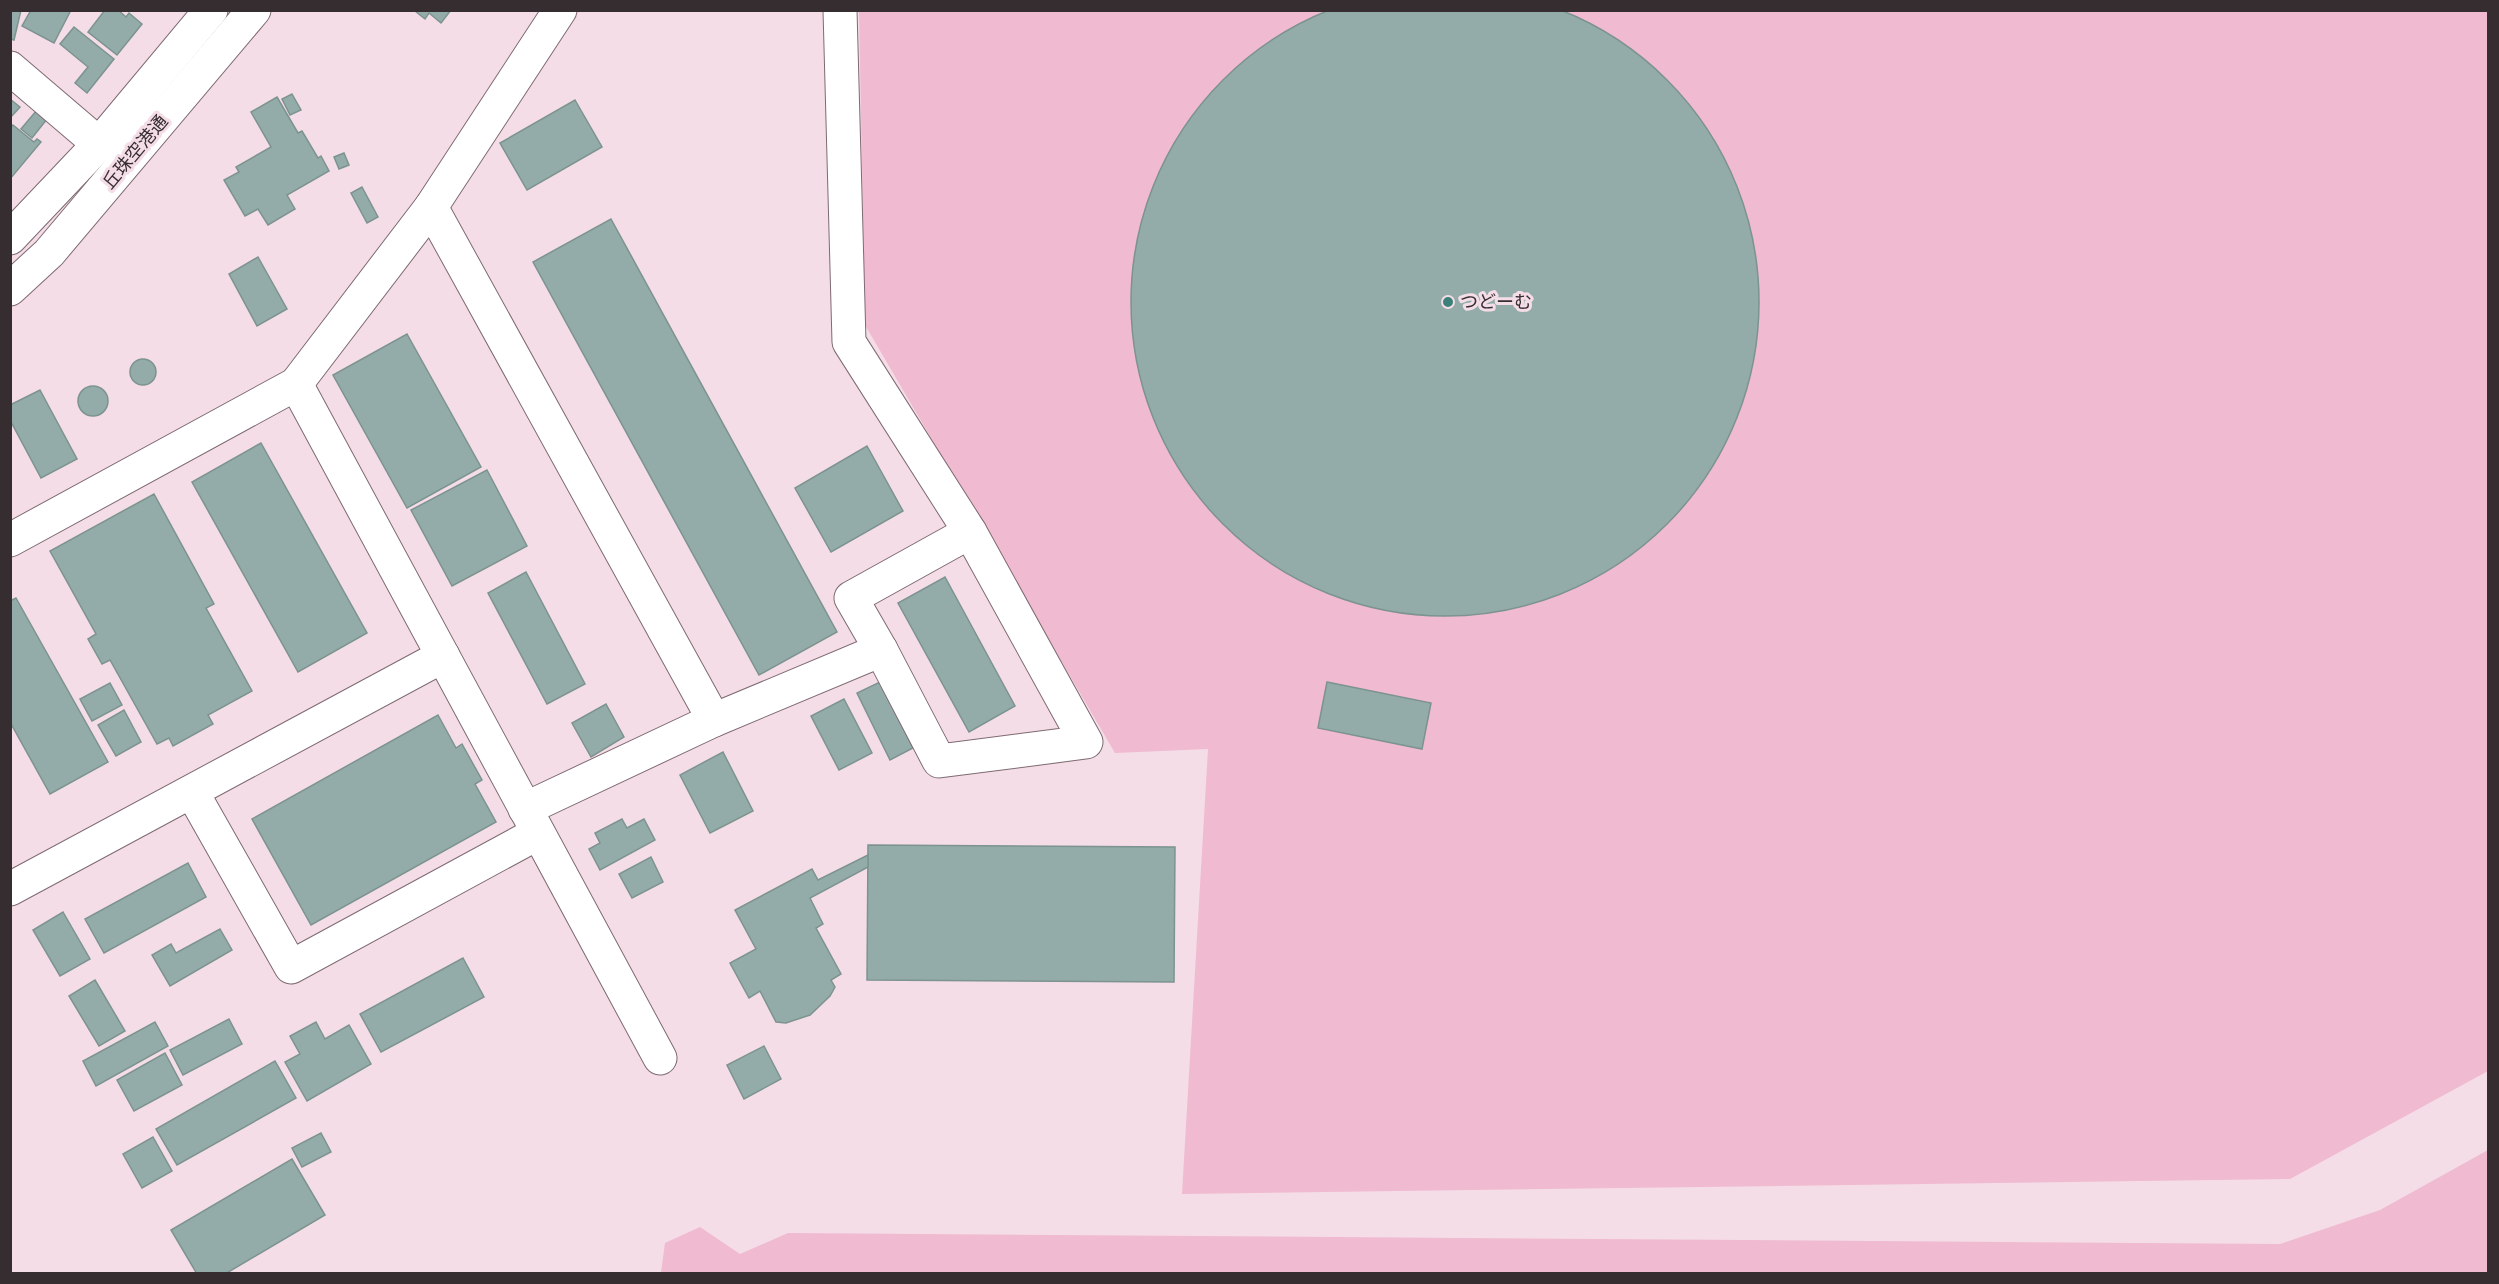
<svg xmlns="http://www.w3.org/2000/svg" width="2499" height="1284" font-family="'Roboto Condensed','Noto Sans JP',sans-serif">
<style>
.green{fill:#f0bad0}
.building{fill:#94aca9;stroke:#7c938f;stroke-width:1.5}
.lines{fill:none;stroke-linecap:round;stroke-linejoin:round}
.minor-casing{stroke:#7e6a72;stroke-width:35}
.major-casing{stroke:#7e6a72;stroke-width:35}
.minor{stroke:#fff;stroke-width:33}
.major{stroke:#fff;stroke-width:33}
.poi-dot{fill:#3b8179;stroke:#f4dde6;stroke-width:2}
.labels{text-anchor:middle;stroke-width:6;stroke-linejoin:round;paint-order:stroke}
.street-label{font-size:18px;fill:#352d30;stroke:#f4dde6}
.poi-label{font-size:18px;fill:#352d30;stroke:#f4dde6;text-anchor:start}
</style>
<rect width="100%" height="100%" fill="#f4dde6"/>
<g class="green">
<path d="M859 11H2488V1071L2290 1179 1182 1194 1208 749 1115 753 865 325Z"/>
<path d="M2488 1150V1273H661L665 1243 700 1227 740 1254 788 1233 2280 1244 2380 1210Z"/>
</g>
<g class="building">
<circle cx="1445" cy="302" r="314"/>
<path d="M10 10H21L14 40 10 39Z"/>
<path d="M31 10H71L54 43 22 26Z"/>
<path d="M105 10H118L126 17 129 13 142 24 117 55 88 32Z"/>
<path d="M451 10 441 23 429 13 425 19 415 11Z"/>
<path d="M74 27 114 59 87 93 75 83 88 67 60 44Z"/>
<path d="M292 94 301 110 290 115 282 99Z"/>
<path d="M277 97 298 133 302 131 318 158 321 156 329 171 287 195 295 209 268 225 258 209 245 216 224 180 239 172 236 167 271 147 251 112Z"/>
<path d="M10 99 20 107 10 118Z"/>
<path d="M575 100 602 147 527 190 500 143Z"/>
<path d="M37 110 47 119 32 138 21 129Z"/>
<path d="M13 125 34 142 37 139 41 142 10 179V128Z"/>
<path d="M344 153 349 165 339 169 334 157Z"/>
<path d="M362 187 378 217 367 223 351 193Z"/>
<path d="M611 219 837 632 759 675 533 262Z"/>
<path d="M258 257 287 309 257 326 229 274Z"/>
<path d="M407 334 481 467 407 508 333 375Z"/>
<circle cx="143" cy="372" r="13"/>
<circle cx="93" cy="401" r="15"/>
<path d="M40 390 77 459 41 478 10 420V405Z"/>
<path d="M261 443 367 633 298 672 192 482Z"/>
<path d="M867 446 903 511 831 552 795 488Z"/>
<path d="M487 470 527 546 452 586 411 510Z"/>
<path d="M154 494 214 604 206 608 252 691 208 715 213 724 173 746 169 738 157 744 110 660 102 664 88 639 96 634 50 551Z"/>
<path d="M526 572 585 684 547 704 488 593Z"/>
<path d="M945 577 1015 706 969 732 898 603Z"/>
<path d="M16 598 108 762 50 794 10 722V601Z"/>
<path d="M880 682 913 748 890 760 857 693Z"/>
<path d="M1327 682 1431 703 1422 749 1318 728Z"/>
<path d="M110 683 122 705 92 721 80 699Z"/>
<path d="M844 699 872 753 839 770 811 716Z"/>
<path d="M606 704 624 737 591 757 572 723Z"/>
<path d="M124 710 141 742 116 756 98 725Z"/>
<path d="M438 715 456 748 462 744 482 780 475 784 496 822 311 925 252 819Z"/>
<path d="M723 752 753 811 710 833 680 775Z"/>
<path d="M622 819 627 828 644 819 655 840 600 870 589 849 600 843 595 833Z"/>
<path d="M868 845 1175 847 1174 982 867 980Z"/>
<path d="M868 855V867L810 898 823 924 816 928 841 974 831 980 835 987 830 996 810 1015 786 1023 776 1022 760 991 749 998 730 963 756 949 735 910 812 869 818 880Z"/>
<path d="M651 857 663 882 632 898 619 874Z"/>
<path d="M188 863 206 897 104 953 85 919Z"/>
<path d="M63 912 90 959 60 976 33 930Z"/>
<path d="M220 929 232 950 170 986 152 955 171 944 176 953Z"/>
<path d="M463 958 484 997 381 1052 360 1014Z"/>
<path d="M95 980 125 1031 99 1046 69 996Z"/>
<path d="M229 1019 242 1044 183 1075 170 1050Z"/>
<path d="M155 1022 168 1046 96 1086 83 1061Z"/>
<path d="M316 1022 325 1039 349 1025 371 1064 307 1101 285 1062 300 1054 290 1036Z"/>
<path d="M764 1046 781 1079 744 1099 727 1065Z"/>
<path d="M165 1053 182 1085 134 1111 117 1080Z"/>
<path d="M275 1061 296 1098 177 1165 156 1129Z"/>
<path d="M321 1133 331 1152 302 1167 292 1148Z"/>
<path d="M153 1137 172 1171 142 1188 123 1154Z"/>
<path d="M292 1159 325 1215 225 1274H197L171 1230Z"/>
</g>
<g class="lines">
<g class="minor-casing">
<g id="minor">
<path d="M840 10 849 342 970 532 1086 742 939 761 881 650"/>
<path d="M10 68 99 144"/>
<path d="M431 207 560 10"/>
<path d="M296 384 431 207 714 720 525 809"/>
<path d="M10 540 296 384 660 1058"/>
<path d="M714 720 881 650 851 598 970 532"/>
<path d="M192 792 291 967 538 833"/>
<path d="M10 889 443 656"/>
</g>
</g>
<g class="major-casing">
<g id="major">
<path d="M10 238 99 144 211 10"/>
<path d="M10 289 49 253 254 10"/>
</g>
</g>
<use href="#minor" class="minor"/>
<use href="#major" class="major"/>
</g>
<circle class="poi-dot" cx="1448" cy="302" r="6"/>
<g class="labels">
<g class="street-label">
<text transform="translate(135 152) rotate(-50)" y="6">丘珠空港通</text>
</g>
<g class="poi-label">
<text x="1460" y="308">つどーむ</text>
</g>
</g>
<rect width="2499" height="1284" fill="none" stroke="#352d30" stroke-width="24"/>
</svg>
